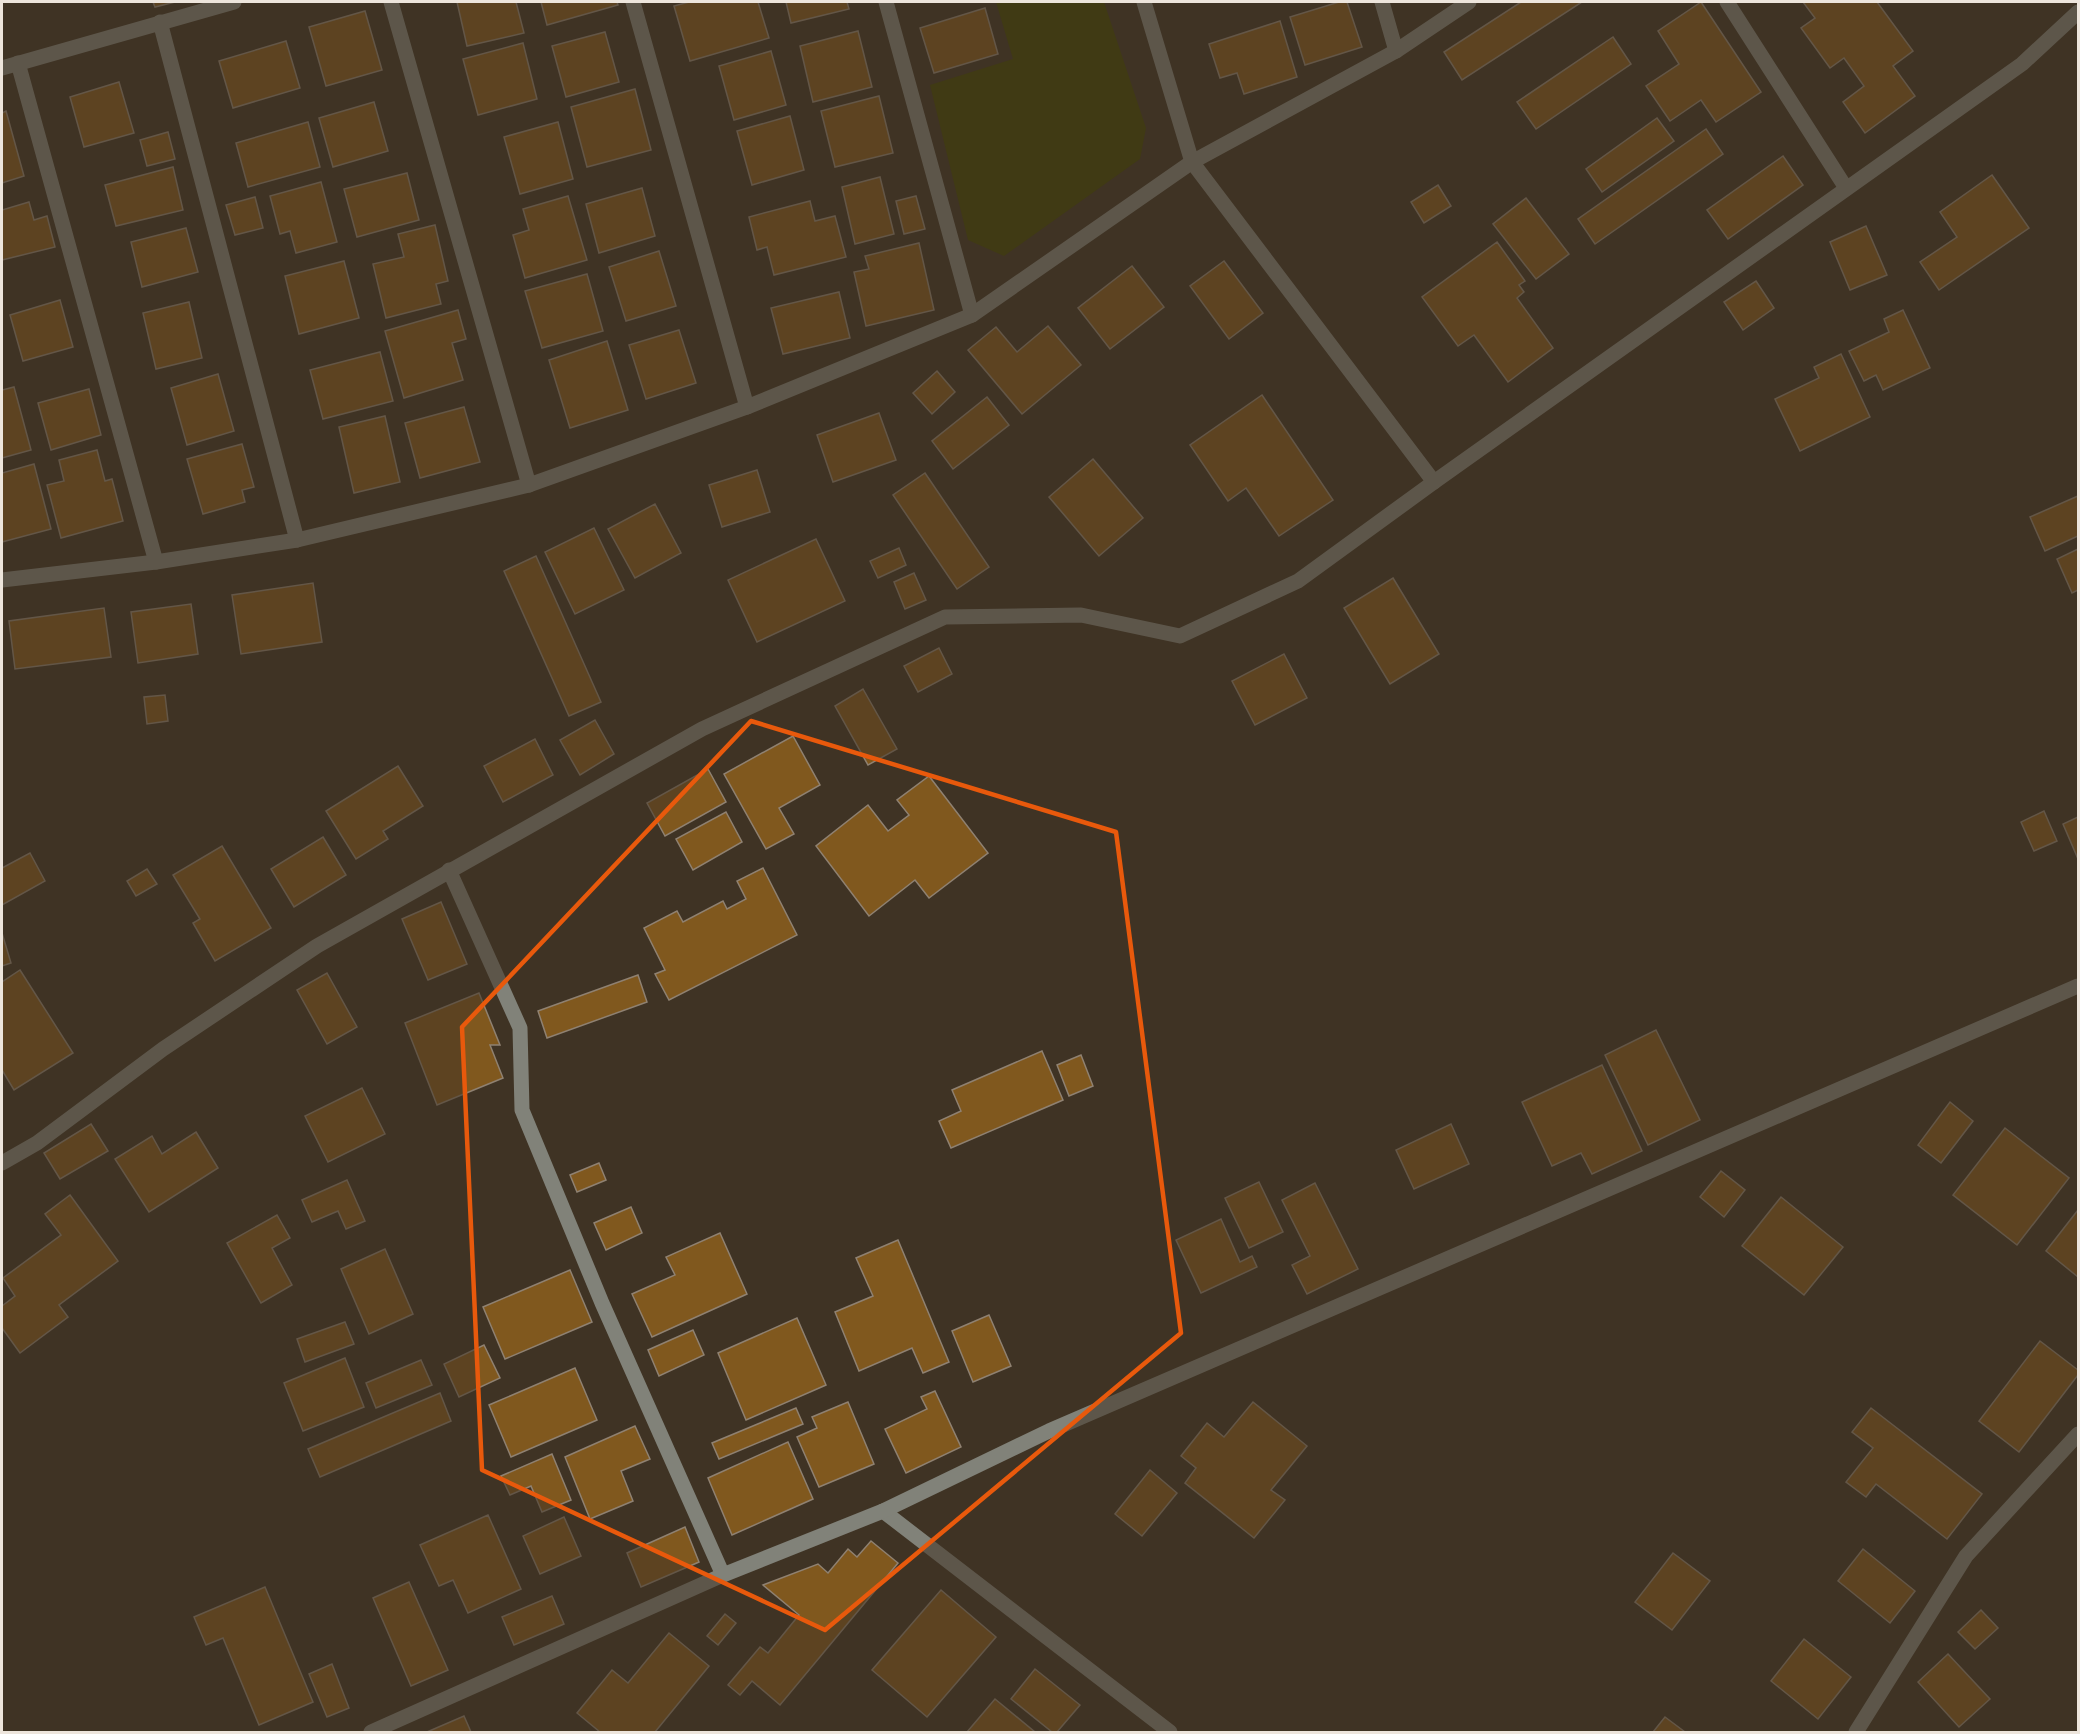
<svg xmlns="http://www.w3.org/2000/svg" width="2080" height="1734" font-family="Ubuntu,sans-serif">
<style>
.green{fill:#404400}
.building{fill:#80581e;stroke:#8f8171;stroke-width:1.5}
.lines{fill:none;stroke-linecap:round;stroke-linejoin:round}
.minor{stroke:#818279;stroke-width:15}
.marked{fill:none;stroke:#e8590c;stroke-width:4.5;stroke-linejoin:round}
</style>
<rect width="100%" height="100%" fill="#3f3324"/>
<path class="green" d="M996 2H1104L1146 128 1140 159 1004 256 968 240 930 85 1013 59Z"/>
<g class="building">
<path d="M153 2H175L155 7Z"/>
<path d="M457 2H516L524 33 467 46Z"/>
<path d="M541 2H617L618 5 547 25Z"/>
<path d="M689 2H758L769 38 690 61 674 6Z"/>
<path d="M786 2H847L849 9 791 23Z"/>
<path d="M1339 2H1347L1362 47 1305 65 1290 17Z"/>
<path d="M1521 2H1582L1462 80 1444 52Z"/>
<path d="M1701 2 1761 92 1716 122 1701 100 1670 121 1646 86 1679 64 1658 31Z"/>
<path d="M1803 2H1877L1913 51 1893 66 1915 96 1865 133 1843 102 1864 86 1844 58 1830 68 1801 28 1815 18Z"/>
<path d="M985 8 998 54 934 73 920 28Z"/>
<path d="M365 11 382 70 326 86 309 27Z"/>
<path d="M1280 21 1297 77 1244 94 1237 73 1220 78 1209 44Z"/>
<path d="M858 31 872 87 813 102 800 46Z"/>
<path d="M605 32 619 82 566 97 552 46Z"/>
<path d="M1613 37 1631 64 1536 129 1517 102Z"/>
<path d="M286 41 300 88 233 108 219 61Z"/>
<path d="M523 43 537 99 478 115 463 59Z"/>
<path d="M771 51 786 105 734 120 719 66Z"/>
<path d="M119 82 134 133 84 147 70 97Z"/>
<path d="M635 89 651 150 587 167 571 107Z"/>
<path d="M879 96 893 153 835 167 821 111Z"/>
<path d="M374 102 388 151 333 167 319 118Z"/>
<path d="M6 111 24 176 2 183V113Z"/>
<path d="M790 116 804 170 752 185 737 131Z"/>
<path d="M1657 118 1674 141 1602 192 1586 169Z"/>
<path d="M308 122 320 167 248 187 236 143Z"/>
<path d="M558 122 573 179 520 194 504 137Z"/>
<path d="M1706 129 1723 154 1595 244 1578 219Z"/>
<path d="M168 132 175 159 147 166 140 140Z"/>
<path d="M1783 156 1803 185 1728 239 1707 210Z"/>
<path d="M173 167 183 210 116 226 105 185Z"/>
<path d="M407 173 419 220 357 237 344 189Z"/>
<path d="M1992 175 2029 228 1939 290 1920 262 1957 237 1940 212Z"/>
<path d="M880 177 894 234 855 244 842 187Z"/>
<path d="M321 182 337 242 296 253 290 231 280 234 270 196Z"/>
<path d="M1438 185 1451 206 1424 223 1411 202Z"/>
<path d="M642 188 655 236 599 253 586 204Z"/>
<path d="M568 196 587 260 525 278 513 235 529 230 523 209Z"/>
<path d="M916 196 925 229 904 234 896 201Z"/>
<path d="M255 197 263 228 235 235 226 205Z"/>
<path d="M1526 198 1569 254 1536 279 1493 224Z"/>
<path d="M810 201 815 221 835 216 846 257 774 275 767 247 757 250 749 217Z"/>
<path d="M29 202 34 220 47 216 55 247 2 260V210Z"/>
<path d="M435 225 448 281 436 284 441 304 386 318 373 264 404 257 398 234Z"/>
<path d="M1866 226 1887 275 1850 290 1830 242Z"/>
<path d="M186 228 198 272 142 287 131 242Z"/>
<path d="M1497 242 1525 281 1519 285 1524 292 1517 298 1553 348 1508 382 1474 335 1458 346 1422 297Z"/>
<path d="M919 243 934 310 866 326 854 272 869 269 865 256Z"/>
<path d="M659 251 676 306 626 321 609 267Z"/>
<path d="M344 261 359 318 299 334 285 276Z"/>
<path d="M1224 261 1263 313 1229 339 1190 286Z"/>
<path d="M1132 266 1164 307 1110 349 1078 308Z"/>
<path d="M587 274 603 331 542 348 525 291Z"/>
<path d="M1756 281 1774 308 1743 330 1724 302Z"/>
<path d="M839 292 850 338 783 354 771 308Z"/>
<path d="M60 300 73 347 23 361 10 315Z"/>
<path d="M189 302 202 358 156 369 143 313Z"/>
<path d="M458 310 466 339 452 343 463 380 404 398 385 331Z"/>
<path d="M1903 310 1930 368 1883 390 1876 375 1864 381 1849 351 1889 332 1884 319Z"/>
<path d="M1048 326 1081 365 1022 414 968 350 996 327 1017 352Z"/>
<path d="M679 330 696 383 646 399 629 345Z"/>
<path d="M607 341 628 410 570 428 549 360Z"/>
<path d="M380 352 393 401 323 419 310 370Z"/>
<path d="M1841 354 1870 417 1800 451 1775 399 1819 378 1814 367Z"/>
<path d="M937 371 955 392 932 414 913 393Z"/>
<path d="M218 374 234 431 187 445 171 388Z"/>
<path d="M14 387 31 450 2 458V390Z"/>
<path d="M89 389 101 435 51 450 38 403Z"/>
<path d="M1262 395 1333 500 1279 536 1246 488 1228 501 1190 445Z"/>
<path d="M987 397 1009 425 953 469 932 441Z"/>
<path d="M464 407 480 462 420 478 405 423Z"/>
<path d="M879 413 896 460 833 482 817 435Z"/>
<path d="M385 416 400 482 354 493 339 427Z"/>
<path d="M242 444 254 487 242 490 245 502 203 514 187 459Z"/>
<path d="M97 450 105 481 112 479 123 521 61 538 47 485 64 481 59 460Z"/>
<path d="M1093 459 1143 518 1099 556 1049 497Z"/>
<path d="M34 464 51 529 2 542V473Z"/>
<path d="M757 470 770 512 722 527 709 485Z"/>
<path d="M925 473 989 567 957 589 893 495Z"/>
<path d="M2078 496V536L2045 551 2030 517Z"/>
<path d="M655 504 681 553 635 578 608 529Z"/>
<path d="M594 528 624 590 575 614 545 552Z"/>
<path d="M816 539 845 601 757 642 728 580Z"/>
<path d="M899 548 906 565 878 578 870 561Z"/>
<path d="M2078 549V590L2072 593 2057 559Z"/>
<path d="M536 556 601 702 569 716 504 571Z"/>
<path d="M914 573 926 600 905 609 894 582Z"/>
<path d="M1393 578 1439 654 1390 684 1344 608Z"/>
<path d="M313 583 322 642 241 654 232 595Z"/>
<path d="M191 604 198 654 138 663 131 612Z"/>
<path d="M104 608 111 657 15 669 9 621Z"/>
<path d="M939 648 952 674 918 692 904 666Z"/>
<path d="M1284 654 1307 698 1255 725 1232 681Z"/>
<path d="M863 689 897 749 868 765 835 706Z"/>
<path d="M165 695 168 721 147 724 144 697Z"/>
<path d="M595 720 614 754 580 775 560 740Z"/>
<path d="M793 736 820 785 779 808 794 834 766 849 724 774Z"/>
<path d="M535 739 553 775 503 802 484 766Z"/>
<path d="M398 766 423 806 383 831 388 839 356 859 326 811Z"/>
<path d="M708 769 726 802 665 836 647 803Z"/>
<path d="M929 776 988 853 929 898 915 880 869 916 816 846 868 805 888 831 909 815 897 800Z"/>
<path d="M2044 811 2057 841 2034 851 2021 822Z"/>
<path d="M726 812 742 842 693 870 676 839Z"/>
<path d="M2078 817V859L2063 824Z"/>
<path d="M323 837 346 875 294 907 271 869Z"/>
<path d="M222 846 271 928 215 961 193 923 200 919 173 875Z"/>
<path d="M30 853 45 881 2 905V868Z"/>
<path d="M763 868 797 935 669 1000 655 974 665 970 644 928 677 911 683 922 723 901 727 909 746 899 737 881Z"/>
<path d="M147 869 157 884 136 896 127 881Z"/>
<path d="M441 902 467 964 428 980 402 919Z"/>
<path d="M2 933 11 963 2 966Z"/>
<path d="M20 970 73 1053 14 1090 2 1070V982Z"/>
<path d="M327 973 357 1027 327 1044 297 990Z"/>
<path d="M638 975 647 1002 547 1038 538 1011Z"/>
<path d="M479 993 500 1045H490L503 1078 437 1105 405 1023Z"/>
<path d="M1656 1030 1700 1120 1648 1145 1605 1055Z"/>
<path d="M1042 1051 1063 1100 951 1148 939 1121 961 1111 952 1090Z"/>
<path d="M1081 1055 1093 1086 1069 1096 1057 1065Z"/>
<path d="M1602 1065 1642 1151 1592 1174 1581 1153 1552 1166 1522 1102Z"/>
<path d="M362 1088 385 1134 328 1162 305 1116Z"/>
<path d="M1950 1102 1973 1121 1941 1163 1918 1145Z"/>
<path d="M91 1124 108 1151 60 1179 44 1153Z"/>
<path d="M1451 1124 1469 1164 1414 1189 1396 1150Z"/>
<path d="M2005 1128 2069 1178 2017 1245 1953 1195Z"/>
<path d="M196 1132 218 1168 149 1212 115 1159 152 1136 162 1154Z"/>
<path d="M599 1163 606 1180 577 1192 570 1175Z"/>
<path d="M1721 1171 1745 1190 1724 1217 1700 1197Z"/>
<path d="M347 1180 365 1221 346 1229 338 1211 312 1222 302 1200Z"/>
<path d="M1259 1182 1283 1232 1249 1248 1225 1198Z"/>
<path d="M1315 1183 1358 1269 1307 1294 1292 1265 1310 1256 1282 1200Z"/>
<path d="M70 1195 118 1261 59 1305 68 1317 20 1353 2 1328V1306L15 1296 3 1278 61 1235 45 1214Z"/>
<path d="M1781 1197 1843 1247 1804 1295 1742 1246Z"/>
<path d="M631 1207 642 1233 606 1250 594 1223Z"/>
<path d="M2078 1210V1277L2046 1251Z"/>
<path d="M277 1215 290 1238 272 1248 292 1285 261 1303 227 1243Z"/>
<path d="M1221 1219 1240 1262 1252 1256 1257 1267 1201 1293 1176 1240Z"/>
<path d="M720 1233 747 1294 652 1337 632 1294 675 1275 666 1257Z"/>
<path d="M898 1240 949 1362 923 1373 912 1348 859 1371 835 1312 873 1296 856 1258Z"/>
<path d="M385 1249 413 1314 369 1334 341 1269Z"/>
<path d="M570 1270 592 1322 505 1359 483 1307Z"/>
<path d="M989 1315 1011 1366 973 1382 952 1331Z"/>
<path d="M797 1318 826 1385 746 1420 718 1353Z"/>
<path d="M345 1322 354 1344 305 1362 297 1339Z"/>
<path d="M693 1330 704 1355 659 1376 648 1350Z"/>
<path d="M2040 1341 2078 1370V1375L2019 1452 1979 1421Z"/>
<path d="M484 1345 500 1378 459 1397 444 1364Z"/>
<path d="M345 1358 364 1407 303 1431 284 1383Z"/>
<path d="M421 1360 432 1385 376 1408 366 1383Z"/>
<path d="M575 1368 597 1420 511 1457 489 1405Z"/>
<path d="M935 1391 961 1447 906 1473 885 1429 927 1409 921 1397Z"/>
<path d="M440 1393 451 1421 320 1477 308 1449Z"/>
<path d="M848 1402 874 1464 819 1487 797 1437 817 1428 812 1417Z"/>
<path d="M1253 1402 1307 1446 1271 1490 1285 1500 1254 1538 1185 1483 1196 1468 1181 1456 1207 1423 1224 1437Z"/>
<path d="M796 1408 803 1424 719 1459 712 1443Z"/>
<path d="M1871 1408 1982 1494 1947 1539 1876 1484 1866 1497 1846 1482 1873 1448 1852 1432Z"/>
<path d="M635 1426 650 1459 621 1471 633 1501 590 1519 565 1457Z"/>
<path d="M788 1442 813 1499 732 1535 708 1478Z"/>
<path d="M552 1454 571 1500 542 1512 531 1486 510 1495 501 1476Z"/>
<path d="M1150 1470 1177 1493 1142 1536 1115 1514Z"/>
<path d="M488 1515 521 1589 468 1613 453 1580 439 1586 420 1545Z"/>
<path d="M564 1517 581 1556 540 1574 523 1536Z"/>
<path d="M685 1527 699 1562 641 1587 627 1553Z"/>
<path d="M871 1541 898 1563 780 1705 752 1681 740 1695 728 1685 760 1647 768 1653 799 1615 763 1585 818 1564 828 1573 848 1549 857 1557Z"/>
<path d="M1863 1549 1915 1591 1890 1623 1838 1581Z"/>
<path d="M1673 1553 1710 1581 1672 1630 1635 1602Z"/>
<path d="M409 1582 448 1670 411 1686 373 1598Z"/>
<path d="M265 1587 313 1702 259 1725 223 1638 206 1645 194 1617Z"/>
<path d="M941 1590 996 1637 927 1717 872 1670Z"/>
<path d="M552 1596 564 1624 514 1645 502 1617Z"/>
<path d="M1981 1610 1998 1628 1975 1649 1958 1632Z"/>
<path d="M725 1614 736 1623 718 1645 707 1636Z"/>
<path d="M669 1633 709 1666 655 1732H600L577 1713 612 1670 628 1683Z"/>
<path d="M1804 1639 1851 1677 1818 1719 1771 1681Z"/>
<path d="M1948 1654 1990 1699 1959 1727 1918 1682Z"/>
<path d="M332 1664 349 1708 327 1717 309 1674Z"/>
<path d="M1035 1669 1080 1705 1057 1732H1052L1011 1699Z"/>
<path d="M995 1699 1035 1732H967Z"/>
<path d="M464 1716 471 1732H427Z"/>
<path d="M1665 1717 1685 1732H1653Z"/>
</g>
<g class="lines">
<g class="minor">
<path d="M391 2 529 485"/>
<path d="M633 2 747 407"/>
<path d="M886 2 972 315"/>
<path d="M1144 2 1192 162 1434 482"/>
<path d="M1382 2 1396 51"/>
<path d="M1727 2 1846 188"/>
<path d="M160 22 297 540"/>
<path d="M18 63 156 562"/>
<path d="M2 68 234 2"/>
<path d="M2 580 156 562 297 540 529 485 747 407 972 315 1192 162 1396 51 1469 2"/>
<path d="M449 870 520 1028 522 1110 602 1303 723 1575"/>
<path d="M2 1163 37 1143 163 1049 317 946 702 729 945 617 1081 615 1180 636 1298 581 1434 482 2022 64 2078 12"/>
<path d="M883 1511 1170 1732"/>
<path d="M371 1732 723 1575 883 1511 1049 1431 2078 986"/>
<path d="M1856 1732 1966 1556 2078 1434"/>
</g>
</g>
<path d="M0 0H2080V1734H0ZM751 721 1116 832 1181 1333 825 1630 482 1470 462 1027Z" fill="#3f3324" fill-opacity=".55" fill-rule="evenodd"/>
<path class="marked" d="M751 721 1116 832 1181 1333 825 1630 482 1470 462 1027Z"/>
<rect width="2080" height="1734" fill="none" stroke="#ede5dc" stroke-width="6"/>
</svg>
